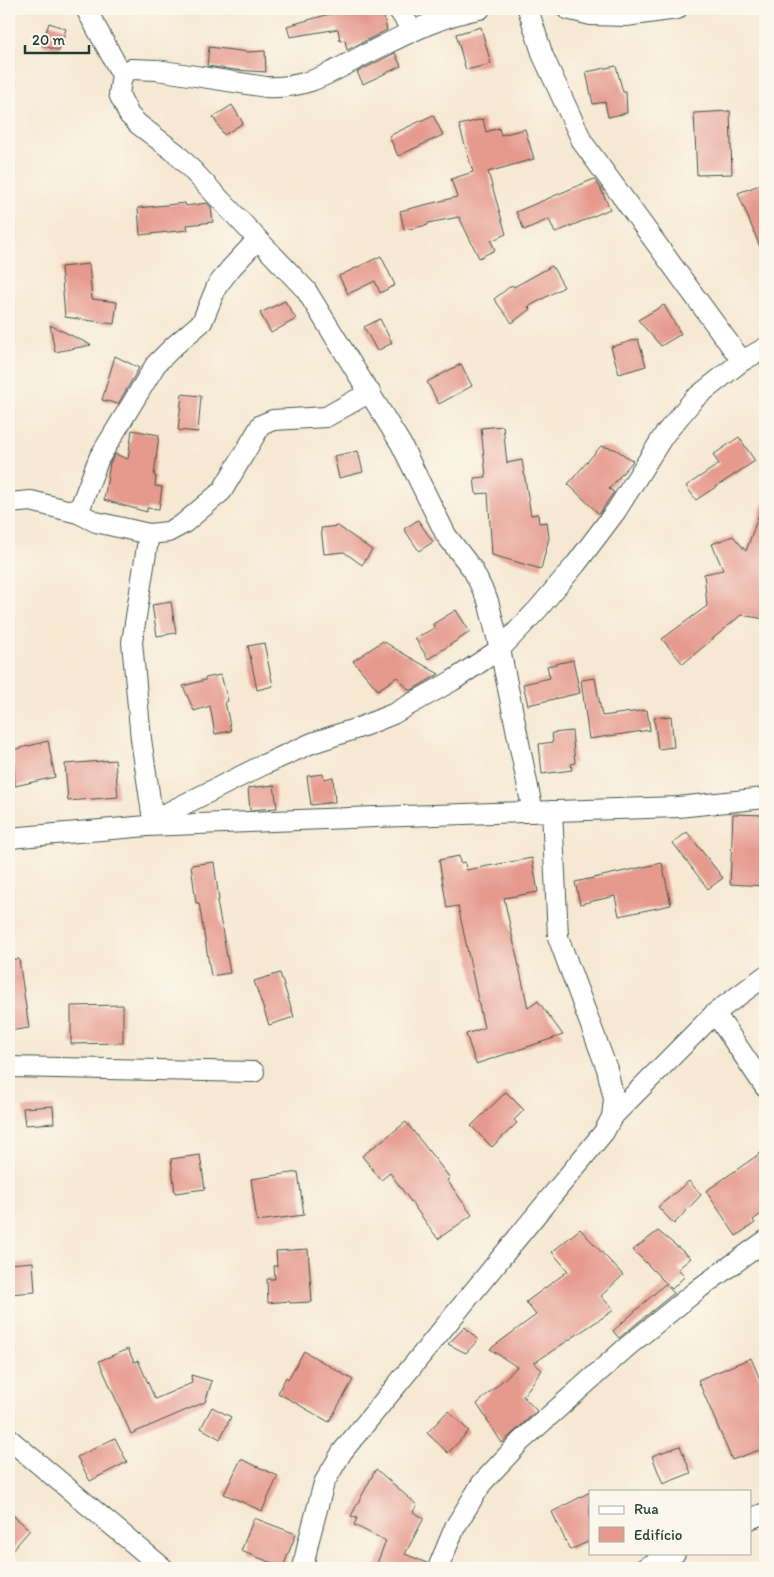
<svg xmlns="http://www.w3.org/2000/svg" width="774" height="1577" font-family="Itim,sans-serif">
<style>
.building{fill:#e69a8e}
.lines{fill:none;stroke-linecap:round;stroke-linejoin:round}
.minor-casing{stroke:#3f574c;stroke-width:22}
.minor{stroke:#fff;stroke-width:20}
</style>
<rect width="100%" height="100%" fill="#fbf7ec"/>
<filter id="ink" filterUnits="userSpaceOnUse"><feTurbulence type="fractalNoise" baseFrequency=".02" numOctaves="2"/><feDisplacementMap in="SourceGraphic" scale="10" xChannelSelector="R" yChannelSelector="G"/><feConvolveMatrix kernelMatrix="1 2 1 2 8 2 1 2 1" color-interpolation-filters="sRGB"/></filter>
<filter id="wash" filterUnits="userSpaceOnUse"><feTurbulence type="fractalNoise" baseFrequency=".0096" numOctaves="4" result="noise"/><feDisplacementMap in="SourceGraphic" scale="20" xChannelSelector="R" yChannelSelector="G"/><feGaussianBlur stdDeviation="1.12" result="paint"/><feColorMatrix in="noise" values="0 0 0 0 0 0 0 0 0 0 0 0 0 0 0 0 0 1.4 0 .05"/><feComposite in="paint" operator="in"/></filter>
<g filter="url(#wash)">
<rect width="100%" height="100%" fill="#f6e8d2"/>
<g id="blocks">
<g class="building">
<path d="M347 9H382L387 30 347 50 345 40 340 41 338 29 290 37 287 26Z"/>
<path d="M49 23 66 29 59 51 42 45Z"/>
<path d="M481 27 491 64 466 70 456 34Z"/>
<path d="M209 47 248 52 265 51 266 72 235 70 207 66Z"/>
<path d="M395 53 401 66 363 84 357 72Z"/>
<path d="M616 66 623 92H626L627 113 608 117 605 102 593 104 586 72Z"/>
<path d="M232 105 243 123 224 135 213 117Z"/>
<path d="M730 111 732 174 697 175 694 113Z"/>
<path d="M433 115 443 135 398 156 389 136Z"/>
<path d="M483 119 486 132 499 128 501 135 525 129 534 159 488 172 506 234 491 241 495 250 479 258 459 217 428 223V225L404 230 400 211 457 197 451 179 473 172 459 125Z"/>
<path d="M594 179 600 187 610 209 555 233 549 219 524 230 516 212Z"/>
<path d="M765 183V259L738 193Z"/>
<path d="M185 203 186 206 207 203 211 207 213 222 187 225 188 230 140 235 138 208Z"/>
<path d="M381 256 395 285 380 293 375 281 348 294 339 276Z"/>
<path d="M89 264 92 299 117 302 114 324 65 317 61 267Z"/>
<path d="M552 266 564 287 528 307 530 309 512 323 494 299 512 285 514 287Z"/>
<path d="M285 301 296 319 271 333 260 313Z"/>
<path d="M664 305 681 334 661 346 638 320Z"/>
<path d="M380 319 392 343 377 351 364 327Z"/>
<path d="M50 325 91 345 55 352Z"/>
<path d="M638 339 646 366 619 374 611 347Z"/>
<path d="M115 356 139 368 118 404 102 400Z"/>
<path d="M461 364 472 386 439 404 427 382Z"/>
<path d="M182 394 201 396 198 432 178 430Z"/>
<path d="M503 426 507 463 522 460 531 515 538 514 539 523 547 522 549 538 541 569 492 555 488 493 476 494 474 478 486 477 481 428Z"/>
<path d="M132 430 159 435 154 476H156L155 486 162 487 159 509 147 508V512L104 500 110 463 115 454 128 459Z"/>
<path d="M739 437 755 461 696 500 686 486 719 464 713 455Z"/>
<path d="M601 446 615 449 633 461 609 489 614 492 599 514 568 484Z"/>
<path d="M358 451 363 472 339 478 334 456Z"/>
<path d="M763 503H765V619L741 615 683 664 662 639 707 606 704 574 723 570 712 544 733 536 746 551Z"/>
<path d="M418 520 433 542 419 551 404 529Z"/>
<path d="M338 526 372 550 362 565 344 552 324 554 321 528Z"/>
<path d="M171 602 176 633 157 636 152 605Z"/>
<path d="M456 610 470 632 428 659 415 638 435 628 433 624Z"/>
<path d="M383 641 399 651 439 674 410 691 397 677 378 690 353 661Z"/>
<path d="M264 643 273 686 257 690 248 646Z"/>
<path d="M573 660 580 693 528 705 523 684 550 678 547 666Z"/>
<path d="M220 675H221L228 701 225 702 231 731 215 734 210 706 194 711 183 686 205 680V678Z"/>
<path d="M595 678 602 716 647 710 650 730 589 739 581 680Z"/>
<path d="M671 716 674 747 658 749 654 718Z"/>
<path d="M572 731 575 763 571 764 572 770 542 774 539 744 553 742 552 733Z"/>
<path d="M48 741 55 777 15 786 13 750Z"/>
<path d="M115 760 118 797 68 801 65 764Z"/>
<path d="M323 774 324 779 333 777 335 802 311 805 307 776Z"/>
<path d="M274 785 277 808 250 810 248 788Z"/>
<path d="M733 814 765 815V886L730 884Z"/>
<path d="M687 832 723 878 708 889 673 843Z"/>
<path d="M459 856 460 863 465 862 466 870 532 858 538 892 504 898 528 1008 538 1001 563 1035 476 1064 466 1034 484 1028 458 906 447 908 439 860Z"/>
<path d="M214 862 219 900 217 901 230 973 211 976 199 903H196L191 865Z"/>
<path d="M662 863 671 905 619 916 615 896 580 904 575 882Z"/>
<path d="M19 959 29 1028 9 1031V960Z"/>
<path d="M280 973 294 1017 269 1025 254 981Z"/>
<path d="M123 1005V1043L71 1044V1006Z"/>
<path d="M506 1092 524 1110 514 1120 517 1123 492 1147 471 1126Z"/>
<path d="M53 1106 54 1123 25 1125 23 1108Z"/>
<path d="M406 1122 450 1178 447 1180 472 1215 438 1239 390 1173 381 1180 362 1156Z"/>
<path d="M765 1150V1211L753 1220 755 1223 736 1236 706 1191Z"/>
<path d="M200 1155 205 1189 175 1193 171 1159Z"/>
<path d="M298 1172 304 1215 257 1221 251 1179Z"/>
<path d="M689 1181 701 1195 674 1224 658 1207Z"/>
<path d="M580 1229 623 1275 601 1296 614 1310 534 1363 542 1370 523 1396 537 1411 502 1443 477 1404 517 1367 490 1349 536 1315 526 1302 568 1271 552 1252Z"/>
<path d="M658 1231 691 1258 678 1269 685 1276 672 1289 633 1250Z"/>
<path d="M308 1249 312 1302 290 1303 289 1301 268 1303 267 1279H275L274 1266H277L276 1251Z"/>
<path d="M33 1262 35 1292 9 1294V1264Z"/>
<path d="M665 1284 674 1293 619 1338 613 1331Z"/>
<path d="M465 1327 478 1340 466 1353 448 1344Z"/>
<path d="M128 1349 134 1362 138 1360 155 1399 192 1383 191 1375 212 1381 205 1402 131 1434 99 1361Z"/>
<path d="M304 1351 353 1380 329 1422 278 1393 286 1377 288 1379Z"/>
<path d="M751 1358 765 1391V1448L732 1460 698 1380Z"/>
<path d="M212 1407 231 1417 220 1439 201 1428Z"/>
<path d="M448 1411 469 1431 448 1453 427 1433Z"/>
<path d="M115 1438 127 1462 90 1481 77 1457Z"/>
<path d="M680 1446 691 1473 663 1484 652 1456Z"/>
<path d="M241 1459 278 1476 262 1511 224 1494Z"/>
<path d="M376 1469 417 1505 413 1512 424 1518 405 1554 427 1563 426 1568H375L386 1541 354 1525 357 1518 351 1516Z"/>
<path d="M590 1492V1541L570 1550 552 1512Z"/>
<path d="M9 1512 30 1530 9 1554Z"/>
<path d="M254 1518 296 1534 283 1567 241 1551Z"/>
</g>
</g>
</g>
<g filter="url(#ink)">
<use href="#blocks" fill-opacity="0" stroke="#3f574c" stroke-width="1"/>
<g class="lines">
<g class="minor-casing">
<g id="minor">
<path d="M86 9 122 75 119 94 129 115 138 124 176 153 306 290 401 444 446 535 473 570 488 601 500 649 533 812"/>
<path d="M398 9 413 31"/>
<path d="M528 9 543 56 583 143 742 361"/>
<path d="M567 9 591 15 626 16 677 9"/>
<path d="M122 75 131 69 157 70 266 87C308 89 331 72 366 54 403 36 439 16 480 9"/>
<path d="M9 503 31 501 78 513 96 522 149 534 168 532 183 524 222 491 261 425 273 420 326 417 370 392"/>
<path d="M78 513 99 458 156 364 174 346 202 322 217 286 231 268 257 240"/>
<path d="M149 534 132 642 141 739 153 820"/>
<path d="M147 826 153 820 263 765 312 743 361 727 393 714 452 681 500 649 538 609 576 564 616 511 664 435 694 399 742 361 765 348"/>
<path d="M9 838 147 826 375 817 678 807 765 798"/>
<path d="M715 1013 765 1087"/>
<path d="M9 1067 254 1072"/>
<path d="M612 1117 715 1013 765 976"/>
<path d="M9 1439 163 1568"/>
<path d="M750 1519 765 1513"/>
<path d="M303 1568 308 1543 324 1483 342 1452 604 1132 612 1117 614 1099 607 1069 558 937 552 811"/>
<path d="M438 1568 455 1527 482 1483 521 1441 628 1346 701 1287 765 1241"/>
<path d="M645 1568 675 1553"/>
</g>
</g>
<use href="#minor" class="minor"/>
</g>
</g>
<rect width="774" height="1577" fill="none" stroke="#fbf7ec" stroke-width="30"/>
<rect x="589" y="1490" width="162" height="65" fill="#fbf7ec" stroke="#a3ada2"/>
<rect x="599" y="1506" width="25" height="8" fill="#ffffff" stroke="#a3ada2"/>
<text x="634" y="1514" font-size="15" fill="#1f3d34">Rua</text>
<rect x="599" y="1527" width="25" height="15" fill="#e69a8e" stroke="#a3ada2"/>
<text x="634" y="1540" font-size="15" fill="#1f3d34">Edifício</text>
<path d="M25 45v8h64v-8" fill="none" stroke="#1f3d34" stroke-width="2.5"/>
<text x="32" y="45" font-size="15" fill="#1f3d34" stroke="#fbf7ec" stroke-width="4" paint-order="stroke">20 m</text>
</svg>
